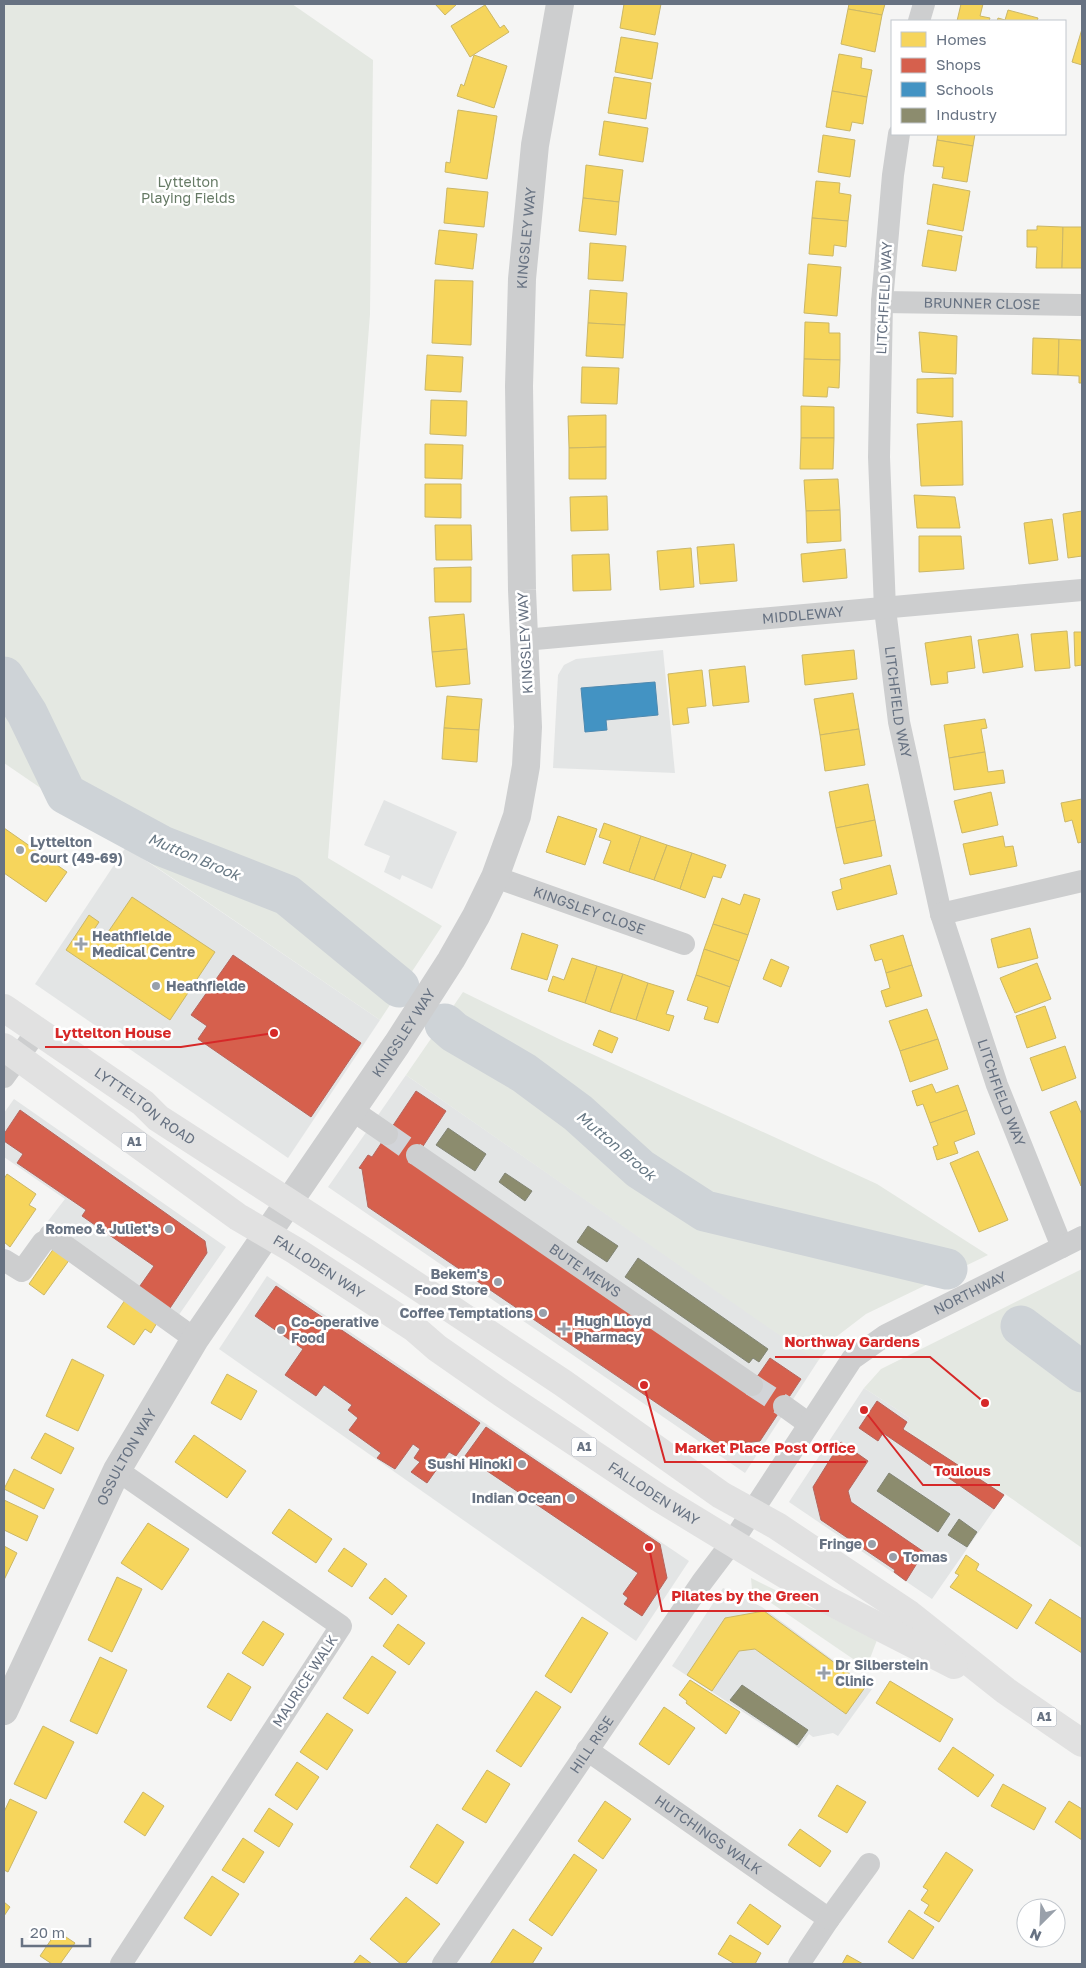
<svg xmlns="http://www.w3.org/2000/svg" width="1086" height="1968" font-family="'Golos Text',sans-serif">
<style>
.built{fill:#e3e5e5}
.green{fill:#e4e8e2}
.homes{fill:#f6d55c;stroke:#cbb767}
.shops{fill:#d6604d;stroke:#b5655d}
.schools{fill:#4393c3;stroke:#4e89b0}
.industry{fill:#8c8c6e;stroke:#818474}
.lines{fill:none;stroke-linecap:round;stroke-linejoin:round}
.river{stroke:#ced3d7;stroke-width:41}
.minor-tunnel{stroke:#d2d4d8;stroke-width:22;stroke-dasharray:22 11;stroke-linecap:butt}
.minor{stroke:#cdcecf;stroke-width:22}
.tertiary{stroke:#cdcecf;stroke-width:28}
.trunk{stroke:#e1e1e1;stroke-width:28}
.poi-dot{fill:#99a0aa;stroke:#fff;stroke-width:2}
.labels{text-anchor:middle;stroke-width:5;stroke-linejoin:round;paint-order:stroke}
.shield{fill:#fff;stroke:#959ca8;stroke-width:1}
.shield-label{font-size:12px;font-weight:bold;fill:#677282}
.park-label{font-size:14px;fill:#667a65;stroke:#fff}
.street-label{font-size:14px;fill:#677282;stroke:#fff}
.poi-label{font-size:14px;font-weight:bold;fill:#677282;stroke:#fff;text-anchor:start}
.water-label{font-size:15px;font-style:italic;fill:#687985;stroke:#fff}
.leader{fill:none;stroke:#d62828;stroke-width:2}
.callout-dot{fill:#d62828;stroke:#fff;stroke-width:2}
.callout-label{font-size:15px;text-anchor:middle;font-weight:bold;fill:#d62828;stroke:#fff;stroke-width:5;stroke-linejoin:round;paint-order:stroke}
</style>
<rect width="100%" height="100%" fill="#f5f5f4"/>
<g class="built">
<path d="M663 650 675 773 553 768 558 675 564 665 576 659Z"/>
<path d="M384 800 457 832 432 889 402 875 400 880 384 872 390 856 364 845Z"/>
<path d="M126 847 380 1020 288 1158 35 984Z"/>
<path d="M406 1075 818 1361 745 1473 328 1187Z"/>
<path d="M14 1099 226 1247 176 1319 45 1225 65 1199 4 1157V1113Z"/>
<path d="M267 1276 689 1561 636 1641 219 1349Z"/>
<path d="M864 1388 910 1418 905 1430 1005 1494 932 1599 789 1502Z"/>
<path d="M723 1588 762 1607 872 1689 838 1736 833 1733 813 1737 809 1734 799 1748 672 1666Z"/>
</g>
<g class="green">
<path d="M4 4H292L373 60 370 314 328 858 442 926 380 1020 4 763Z"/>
<path d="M463 992 559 1039 877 1184 988 1255 866 1314 836 1337 818 1361 815 1360 406 1075Z"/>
<path d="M1082 1269V1548L1005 1494 904 1430 910 1418 864 1388 881 1369Z"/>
<path d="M751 1578 877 1640 869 1661 859 1663 752 1590Z"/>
</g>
<g class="homes">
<path d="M435 4H457L445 15Z"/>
<path d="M624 4H661L655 35 620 28Z"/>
<path d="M849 4H885L882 15 848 9Z"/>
<path d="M961 4H983L980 16 990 18 989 21H957Z"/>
<path d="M485 5 500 28 504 25 509 32 470 57 451 26Z"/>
<path d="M848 9 882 15 875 52 841 44Z"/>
<path d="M1008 10 1038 18 1037 21H997L998 18 1005 20Z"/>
<path d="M1082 29V65L1072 62Z"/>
<path d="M621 37 658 43 652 79 615 72Z"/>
<path d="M839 54 862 58 861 68 872 70 867 97 832 91Z"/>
<path d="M474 55 507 66 494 108 457 96 461 84 464 86Z"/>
<path d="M614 77 651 83 646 119 608 113Z"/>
<path d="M832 91 867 97 863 124 852 122 850 131 826 127Z"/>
<path d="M458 110 497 116 487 179 445 172 446 162 450 163Z"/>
<path d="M604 121 648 128 643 162 599 155Z"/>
<path d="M938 134H975L973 146 937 140Z"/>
<path d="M823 135 855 140 850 177 818 172Z"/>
<path d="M937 140 973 146 967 182 942 178 944 167 933 166Z"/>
<path d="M586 165 623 170 619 202 583 198Z"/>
<path d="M816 181 840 183 839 193 851 195 848 221 812 218Z"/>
<path d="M933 184 970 191 963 231 927 224Z"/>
<path d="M447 188 488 192 484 227 444 223Z"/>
<path d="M583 198 619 202 616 235 579 231Z"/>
<path d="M812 218 848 221 846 247 834 245 833 256 809 254Z"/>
<path d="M1037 226 1063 227 1062 268H1036L1037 247H1027V230H1037Z"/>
<path d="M1063 227H1082V268H1062Z"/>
<path d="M439 230 477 234 473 269 435 264Z"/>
<path d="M928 230 962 236 956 271 922 266Z"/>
<path d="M590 243 626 246 623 281 588 279Z"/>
<path d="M808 264 841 267 837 316 804 313Z"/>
<path d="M435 280 473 281 471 345 432 343Z"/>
<path d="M590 290 627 293 625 325 588 323Z"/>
<path d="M805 322 829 323V333H840V360L804 359Z"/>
<path d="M588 323 625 325 623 358 586 356Z"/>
<path d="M919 332 957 336 956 374 922 372Z"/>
<path d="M1033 338 1059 339 1058 375 1032 374Z"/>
<path d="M1059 339 1082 340V383H1079V376L1058 375Z"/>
<path d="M427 355 463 357 461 392 425 390Z"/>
<path d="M804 359 840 360 839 388 828 387 827 397 803 396Z"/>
<path d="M582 367 619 368 617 404 581 403Z"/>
<path d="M953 378V417L917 413V379Z"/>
<path d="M431 400 467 401 466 436 430 434Z"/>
<path d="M801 406 834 407V438H801Z"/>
<path d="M606 415V447L569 448 568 416Z"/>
<path d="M962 421 963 485 921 486 917 424Z"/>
<path d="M801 438H834L833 469H800Z"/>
<path d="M425 444 463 445 462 479 425 478Z"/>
<path d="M606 447V479H569V448Z"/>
<path d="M838 479 840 510 806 511 804 480Z"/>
<path d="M425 484H461V518L425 517Z"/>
<path d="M914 495 955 497 960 528H917Z"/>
<path d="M607 496 608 530 571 531 570 497Z"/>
<path d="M840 510 841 541 807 543 806 511Z"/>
<path d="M1082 511V556L1068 558 1063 514Z"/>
<path d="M1052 519 1058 560 1029 564 1024 523Z"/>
<path d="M435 525H471L472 560H436Z"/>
<path d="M919 536H961L964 569 919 572Z"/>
<path d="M734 544 737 581 700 584 697 547Z"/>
<path d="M691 548 694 587 660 590 657 551Z"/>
<path d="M845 549 847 578 803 582 801 554Z"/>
<path d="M609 554 611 590 573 591 572 555Z"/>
<path d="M471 567V602H435L434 568Z"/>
<path d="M464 614 467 649 432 652 429 617Z"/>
<path d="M1067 631 1070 668 1035 671 1031 634Z"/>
<path d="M1074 632H1082V665L1075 666Z"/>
<path d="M1018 634 1023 667 983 673 978 640Z"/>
<path d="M971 636 975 668 947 672 948 683 931 685 925 643Z"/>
<path d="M467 649 470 684 436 687 432 652Z"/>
<path d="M854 650 857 679 805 685 802 655Z"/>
<path d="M745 666 749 702 713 706 709 670Z"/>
<path d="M702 670 706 706 687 708 689 723 673 725 668 674Z"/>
<path d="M853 693 859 729 820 735 814 699Z"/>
<path d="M447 696 482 699 479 730 444 728Z"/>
<path d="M985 719 987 728 981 729 985 752 949 758 944 725Z"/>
<path d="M444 728 479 730 477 762 442 759Z"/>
<path d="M859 729 865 765 825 771 820 735Z"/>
<path d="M985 752 988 772 1003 770 1005 783 954 790 949 758Z"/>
<path d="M868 784 875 820 836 828 829 792Z"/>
<path d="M991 792 998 825 962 833 954 801Z"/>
<path d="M1082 799V842L1078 843 1072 820 1065 822 1061 803Z"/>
<path d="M558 816 597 829 585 865 546 852Z"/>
<path d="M875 820 882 856 844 864 836 828Z"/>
<path d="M604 823 641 836 629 872 603 863 611 841 599 837Z"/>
<path d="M4 828 67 872 46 902 4 873Z"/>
<path d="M641 836 667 845 654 880 629 872Z"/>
<path d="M1003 836 1005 847 1013 846 1017 866 970 875 963 844Z"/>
<path d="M667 845 692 853 680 889 654 880Z"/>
<path d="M692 853 726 865 721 878 713 876 705 898 680 889Z"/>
<path d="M890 865 897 894 837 910 832 892 842 889 840 879Z"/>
<path d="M744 894 760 899 748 935 713 924 722 898 740 905Z"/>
<path d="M132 897 215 952 170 1020 66 950 89 915 99 922 93 931 104 938Z"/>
<path d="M713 924 748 935 739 961 704 949Z"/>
<path d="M1030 928 1038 958 998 968 991 939Z"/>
<path d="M522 933 558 945 547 980 511 969Z"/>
<path d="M903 935 912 965 886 973 882 959 875 961 870 945Z"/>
<path d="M704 949 739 961 730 987 696 975Z"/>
<path d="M572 958 597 966 585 1003 548 991 553 976 564 980Z"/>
<path d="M771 959 789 967 781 987 763 979Z"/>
<path d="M1037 963 1051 999 1015 1013 1000 978Z"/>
<path d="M912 965 922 996 886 1007 881 991 890 988 886 973Z"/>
<path d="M597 966 623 974 610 1012 585 1003Z"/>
<path d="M623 974 648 983 636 1020 610 1012Z"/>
<path d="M696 975 730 987 718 1023 704 1019 708 1007 687 1000Z"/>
<path d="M648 983 674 991 666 1014 674 1016 669 1031 636 1020Z"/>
<path d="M1045 1006 1056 1038 1027 1048 1016 1016Z"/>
<path d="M927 1009 938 1039 900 1051 889 1021Z"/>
<path d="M599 1030 618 1038 612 1053 593 1045Z"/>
<path d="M938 1039 948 1069 910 1082 900 1051Z"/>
<path d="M1065 1046 1076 1078 1042 1091 1030 1058Z"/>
<path d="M932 1084 936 1093 958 1085 967 1110 930 1123 923 1104 917 1106 912 1091Z"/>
<path d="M1076 1101 1082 1115 1081 1186 1050 1112Z"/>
<path d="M967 1110 975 1134 954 1142 958 1153 937 1160 933 1147 938 1145 930 1123Z"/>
<path d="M978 1151 1008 1220 979 1232 950 1163Z"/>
<path d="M7 1174 36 1194 29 1205 36 1209 10 1247 4 1242V1179Z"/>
<path d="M54 1248 70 1259 44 1295 29 1284Z"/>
<path d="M125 1300 158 1321 151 1333 145 1329 134 1345 107 1327Z"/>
<path d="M72 1359 104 1375 78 1431 46 1416Z"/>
<path d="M227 1374 257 1391 241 1420 211 1403Z"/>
<path d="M45 1433 74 1448 61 1474 31 1458Z"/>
<path d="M194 1435 246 1471 227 1498 175 1462Z"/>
<path d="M14 1469 54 1489 44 1509 4 1489Z"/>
<path d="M4 1500 38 1516 27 1541 4 1530Z"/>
<path d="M289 1509 332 1539 316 1563 272 1533Z"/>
<path d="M148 1523 189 1549 162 1590 121 1563Z"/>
<path d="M4 1546 17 1553 4 1580Z"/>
<path d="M344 1548 367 1564 352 1587 328 1571Z"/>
<path d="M966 1555 979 1564 976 1570 1032 1605 1017 1629 950 1587 959 1575 955 1573Z"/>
<path d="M117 1577 142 1589 112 1652 88 1640Z"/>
<path d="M385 1578 407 1596 392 1615 369 1598Z"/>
<path d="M1050 1599 1082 1619V1653L1035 1623Z"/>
<path d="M764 1611 866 1686 846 1714 755 1649 739 1651 712 1691 687 1675 725 1618Z"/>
<path d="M582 1617 608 1633 571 1693 545 1676Z"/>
<path d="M263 1621 284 1634 263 1666 242 1653Z"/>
<path d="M398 1624 425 1643 409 1665 383 1646Z"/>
<path d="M372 1656 396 1672 368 1714 343 1698Z"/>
<path d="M100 1657 127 1670 97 1734 70 1721Z"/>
<path d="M228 1673 251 1687 231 1721 207 1707Z"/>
<path d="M690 1680 740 1712 726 1734 686 1703 687 1701 679 1695Z"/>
<path d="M890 1681 953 1719 940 1742 876 1703Z"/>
<path d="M536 1691 561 1707 521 1767 496 1751Z"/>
<path d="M664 1707 695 1728 669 1765 639 1744Z"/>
<path d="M327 1713 353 1730 327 1770 300 1752Z"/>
<path d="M43 1726 74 1742 46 1799 14 1784Z"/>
<path d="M953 1747 994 1775 978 1797 938 1769Z"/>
<path d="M297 1762 319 1777 297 1810 275 1795Z"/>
<path d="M487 1770 510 1784 486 1823 462 1809Z"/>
<path d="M1003 1784 1046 1808 1034 1830 991 1806Z"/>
<path d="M837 1785 866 1802 847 1833 818 1816Z"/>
<path d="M143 1792 164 1806 145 1836 124 1822Z"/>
<path d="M10 1799 37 1812 8 1872 4 1870V1812Z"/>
<path d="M605 1801 631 1819 603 1859 578 1841Z"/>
<path d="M1069 1801 1082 1809V1840L1055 1822Z"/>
<path d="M269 1808 293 1824 279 1847 254 1831Z"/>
<path d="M437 1824 464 1842 437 1884 410 1867Z"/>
<path d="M800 1829 831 1851 820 1867 788 1845Z"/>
<path d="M243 1838 264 1852 244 1883 222 1870Z"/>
<path d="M946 1852 973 1870 939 1922 924 1913 929 1905 921 1900 928 1890 923 1887Z"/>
<path d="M574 1854 597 1870 552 1936 529 1920Z"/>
<path d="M212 1876 239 1894 211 1936 184 1918Z"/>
<path d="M406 1897 440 1924 405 1964H401L370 1939Z"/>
<path d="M4 1902 10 1907 4 1916Z"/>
<path d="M750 1904 781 1926 768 1945 737 1923Z"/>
<path d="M909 1910 934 1927 913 1959 888 1942Z"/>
<path d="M513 1929 542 1948 532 1964H490Z"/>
<path d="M57 1931 75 1943 60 1964H52L40 1956Z"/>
<path d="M730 1935 761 1953 755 1964H735L718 1954Z"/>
<path d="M360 1955 372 1964H353Z"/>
<path d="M847 1955 863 1964H842Z"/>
</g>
<g class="shops">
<path d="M233 955 361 1043 311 1117 198 1039 207 1026 191 1015Z"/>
<path d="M416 1091 446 1111 414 1160 748 1390 770 1358 801 1379 760 1441 720 1446 368 1207 362 1169 359 1168 368 1155 372 1157Z"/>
<path d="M20 1110 205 1241 207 1253 166 1314 135 1293 154 1266 82 1216 86 1210 17 1163 23 1154 4 1141V1134Z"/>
<path d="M276 1286 480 1423 456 1456 449 1452 427 1483 411 1472 420 1462 414 1458 420 1449 413 1444 395 1469 377 1458 381 1453 349 1430 358 1418 348 1410 352 1405 324 1385 316 1396 285 1375 303 1349 255 1316Z"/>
<path d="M877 1401 907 1422 903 1429 904 1430 1004 1495 994 1509 883 1433 878 1441 859 1428Z"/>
<path d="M486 1427 660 1544 667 1578 642 1616 624 1604 628 1598 623 1594 638 1573 465 1456Z"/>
<path d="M841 1442 868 1461 848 1491 851 1502 924 1552 906 1581 894 1572 895 1570 821 1520 813 1487Z"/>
</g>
<path class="schools" d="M655 682 658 715 606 720 607 730 585 732 581 688Z"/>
<g class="industry">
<path d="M448 1128 486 1154 475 1171 436 1145Z"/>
<path d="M505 1173 532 1191 525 1201 499 1182Z"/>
<path d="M588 1226 618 1246 607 1262 577 1242Z"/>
<path d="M638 1258 768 1349 759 1362 753 1358 749 1363 625 1277Z"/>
<path d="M889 1473 950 1514 938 1532 877 1491Z"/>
<path d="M959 1519 977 1532 967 1547 948 1535Z"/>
<path d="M742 1685 808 1730 797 1745 730 1700Z"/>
</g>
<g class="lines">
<g class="river">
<path d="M4 677 27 713 66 794 162 846 287 895 399 987"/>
<path d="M445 1024 454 1032 524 1073 578 1113 640 1169 705 1211 947 1269"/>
<path d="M1021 1326 1082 1372"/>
</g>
<g class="minor-tunnel">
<path d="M387 1134 417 1155"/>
<path d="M752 1385 784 1406"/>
</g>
<g class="minor">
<path d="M919 21 924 4"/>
<path id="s1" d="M899 134 893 175 882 302 879 457 885 609 899 722 941 914 997 1085 1062 1247"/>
<path id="s2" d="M882 302 1082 305"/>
<path id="s3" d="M524 640 1082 590"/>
<path id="s4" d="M495 877 684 944"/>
<path d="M941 914 1082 881"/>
<path d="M4 1077 37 1031"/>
<path d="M352 1110 387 1134"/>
<path id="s5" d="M417 1155 752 1385"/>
<path d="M50 1235 195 1339"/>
<path d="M4 1260 22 1271 43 1242"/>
<path d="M784 1406 809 1424"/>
<path d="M117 1470 341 1626 121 1964"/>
<path id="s6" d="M587 1750 829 1919 799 1964"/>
<path d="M829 1919 869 1864"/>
<path id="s7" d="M443 1964 702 1582 733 1541 852 1359 886 1335 1082 1237"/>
</g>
<path class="tertiary" id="s8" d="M4 1711 117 1470 195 1339 397 1044 451 960 476 916 495 877 517 816 526 766 528 727 522 590 519 386 522 279 535 145 560 4"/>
<g class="trunk">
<path id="s9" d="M4 1008 143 1103 158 1118 364 1251 563 1383 721 1495 777 1526 909 1614 1006 1691 1082 1743"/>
<path id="s10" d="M4 1047 238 1217 296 1251 414 1328 437 1348 503 1394 659 1498 827 1600 954 1665"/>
</g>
</g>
<g class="poi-dot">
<circle cx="20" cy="850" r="5"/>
<path d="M78.5 936.5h5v5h5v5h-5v5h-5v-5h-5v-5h5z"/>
<circle cx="156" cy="986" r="5"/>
<circle cx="169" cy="1229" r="5"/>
<circle cx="498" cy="1282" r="5"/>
<circle cx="543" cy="1313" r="5"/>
<path d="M561.5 1321.5h5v5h5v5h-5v5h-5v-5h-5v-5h5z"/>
<circle cx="281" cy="1330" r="5"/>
<circle cx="522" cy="1464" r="5"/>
<circle cx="571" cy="1498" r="5"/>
<circle cx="872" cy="1544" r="5"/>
<circle cx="893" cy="1557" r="5"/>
<path d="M821.5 1665.5h5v5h5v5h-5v5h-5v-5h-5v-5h5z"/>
</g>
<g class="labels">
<g class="shield">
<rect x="121.5" y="1132.5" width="25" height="19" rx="4"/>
<rect x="571.5" y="1437.5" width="25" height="19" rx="4"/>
<rect x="1031.5" y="1707.5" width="25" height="19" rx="4"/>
</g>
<g class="shield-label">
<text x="134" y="1146">A1</text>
<text x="584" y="1451">A1</text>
<text x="1044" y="1721">A1</text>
</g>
<g class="park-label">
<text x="188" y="187">Lyttelton<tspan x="188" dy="16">Playing Fields</tspan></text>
</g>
<g class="street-label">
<text dy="5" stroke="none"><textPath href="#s8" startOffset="1614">KINGSLEY WAY</textPath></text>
<text transform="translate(884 298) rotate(-87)" y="5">LITCHFIELD WAY</text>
<text dy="5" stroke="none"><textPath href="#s2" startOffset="100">BRUNNER CLOSE</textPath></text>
<text dy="5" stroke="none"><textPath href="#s3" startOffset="280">MIDDLEWAY</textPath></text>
<text transform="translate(525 643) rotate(-93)" y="5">KINGSLEY WAY</text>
<text dy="5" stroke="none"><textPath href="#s1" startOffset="570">LITCHFIELD WAY</textPath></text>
<text dy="5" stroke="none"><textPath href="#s4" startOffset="100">KINGSLEY CLOSE</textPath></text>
<text dy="5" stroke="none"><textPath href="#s8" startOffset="789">KINGSLEY WAY</textPath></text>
<text dy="5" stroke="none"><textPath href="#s1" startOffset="975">LITCHFIELD WAY</textPath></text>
<text dy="5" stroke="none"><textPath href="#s9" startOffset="172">LYTTELTON ROAD</textPath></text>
<text dy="5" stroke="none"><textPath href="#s10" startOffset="384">FALLODEN WAY</textPath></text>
<text dy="5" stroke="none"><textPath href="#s5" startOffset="204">BUTE MEWS</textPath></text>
<text dy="5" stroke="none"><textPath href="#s7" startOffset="866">NORTHWAY</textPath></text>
<text dy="5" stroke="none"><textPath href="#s8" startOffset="282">OSSULTON WAY</textPath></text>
<text dy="5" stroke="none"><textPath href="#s10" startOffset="789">FALLODEN WAY</textPath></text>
<text transform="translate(305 1681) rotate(-57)" y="5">MAURICE WALK</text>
<text dy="5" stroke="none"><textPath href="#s7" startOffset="265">HILL RISE</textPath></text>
<text dy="5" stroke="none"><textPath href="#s6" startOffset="148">HUTCHINGS WALK</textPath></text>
</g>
<g class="poi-label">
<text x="30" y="847">Lyttelton<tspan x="30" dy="16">Court (49-69)</tspan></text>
<text x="92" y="941">Heathfielde<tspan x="92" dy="16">Medical Centre</tspan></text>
<text x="166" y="991">Heathfielde</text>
<text x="159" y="1234" text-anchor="end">Romeo &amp; Juliet's</text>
<text x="488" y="1279" text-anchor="end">Bekem's<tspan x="488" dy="16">Food Store</tspan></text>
<text x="533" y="1318" text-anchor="end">Coffee Temptations</text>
<text x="574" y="1326">Hugh Lloyd<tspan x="574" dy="16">Pharmacy</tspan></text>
<text x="291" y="1327">Co-operative<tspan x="291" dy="16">Food</tspan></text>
<text x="512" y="1469" text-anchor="end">Sushi Hinoki</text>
<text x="561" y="1503" text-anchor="end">Indian Ocean</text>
<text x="862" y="1549" text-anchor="end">Fringe</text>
<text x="903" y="1562">Tomas</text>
<text x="835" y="1670">Dr Silberstein<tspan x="835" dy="16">Clinic</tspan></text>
</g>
<g class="water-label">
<text transform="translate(194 857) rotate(23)" y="5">Mutton Brook</text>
<text transform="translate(616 1146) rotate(40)" y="5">Mutton Brook</text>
</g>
</g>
<path class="leader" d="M274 1033L181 1047H45M985 1403L930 1357H775M644 1385L665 1462H866M864 1410L923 1485H1000M649 1547L662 1611H829"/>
<g class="callout-dot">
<circle cx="274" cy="1033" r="5"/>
<circle cx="985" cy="1403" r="5"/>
<circle cx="644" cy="1385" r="5"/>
<circle cx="864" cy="1410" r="5"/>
<circle cx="649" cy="1547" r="5"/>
</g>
<g class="callout-label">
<text x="113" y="1038">Lyttelton House</text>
<text x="852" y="1347">Northway Gardens</text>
<text x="765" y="1453">Market Place Post Office</text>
<text x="962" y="1476">Toulous</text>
<text x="745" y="1601">Pilates by the Green</text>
</g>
<rect width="1086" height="1968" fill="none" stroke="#677282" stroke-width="10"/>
<rect x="891" y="20" width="175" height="115" fill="#ffffff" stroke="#c2c7cd"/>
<rect x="901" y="32" width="25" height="15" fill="#f6d55c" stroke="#c2c7cd"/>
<text x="936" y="45" font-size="15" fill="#677282">Homes</text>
<rect x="901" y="58" width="25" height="15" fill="#d6604d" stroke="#c2c7cd"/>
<text x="936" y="70" font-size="15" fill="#677282">Shops</text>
<rect x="901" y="82" width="25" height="15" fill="#4393c3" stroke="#c2c7cd"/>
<text x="936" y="95" font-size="15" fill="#677282">Schools</text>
<rect x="901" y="108" width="25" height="15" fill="#8c8c6e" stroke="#c2c7cd"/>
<text x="936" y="120" font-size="15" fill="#677282">Industry</text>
<g transform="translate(1041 1923) rotate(204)"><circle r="24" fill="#ffffff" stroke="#c2c7cd"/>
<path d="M0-4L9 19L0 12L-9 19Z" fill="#99a0aa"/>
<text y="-8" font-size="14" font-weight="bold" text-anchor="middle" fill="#677282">N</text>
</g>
<path d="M22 1938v8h68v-8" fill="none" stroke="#677282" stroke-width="2.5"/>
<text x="30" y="1938" font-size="15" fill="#677282" stroke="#ffffff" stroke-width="4" paint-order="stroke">20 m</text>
</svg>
